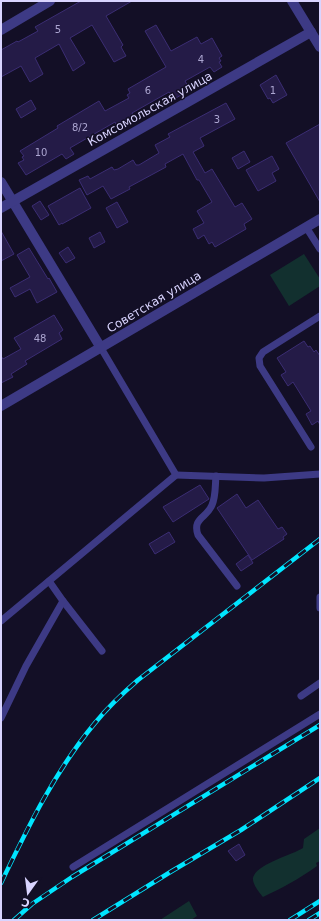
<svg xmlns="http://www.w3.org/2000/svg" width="321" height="921" font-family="'DejaVu Sans',sans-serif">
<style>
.green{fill:#12302f}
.building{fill:#241b47;stroke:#3b2d73}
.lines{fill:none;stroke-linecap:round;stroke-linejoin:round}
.service{stroke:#3d3a85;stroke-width:7}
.minor{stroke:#3d3a85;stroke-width:10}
.tertiary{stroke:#3d3a85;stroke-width:10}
.rail-casing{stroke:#00e5ff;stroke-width:4.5}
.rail{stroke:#130f26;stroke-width:3;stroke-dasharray:9;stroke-linecap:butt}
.labels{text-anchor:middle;stroke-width:3;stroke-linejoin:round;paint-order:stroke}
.number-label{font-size:10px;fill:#aca6d1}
.street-label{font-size:12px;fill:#d9d4ff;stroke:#130f26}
</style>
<rect width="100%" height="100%" fill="#130f26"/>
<g class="green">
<path d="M304 254 320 279V286L289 306 270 275Z"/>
<path d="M320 828V861L316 863 317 866C299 879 282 888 263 897 260 893 252 884 253 878 256 864 292 855 303 848L304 839Z"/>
<path d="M189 901 197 916 191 920H160Z"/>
</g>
<g class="building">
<path d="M81 1H132L106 16 123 45 121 47 126 56 114 62 92 25 70 38 85 63 73 71 59 44 35 58 43 74 30 82 21 66 1 77V50L17 41 18 42 38 31 35 27Z"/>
<path d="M156 25 171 51 197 37 201 44 212 38 222 56 219 58 221 61 219 62 222 67 214 72 210 67 185 81 190 90 174 99 169 92 132 113 134 117 117 126 115 122 70 148 74 154 66 159 62 154 26 175 18 163 24 160 22 157 24 156 20 151 58 128 57 126 99 101 105 111 129 98 127 95 130 93 128 89 166 67 145 31Z"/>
<path d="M276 75 287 95 273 103 270 98 268 99 260 85Z"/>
<path d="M31 100 36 109 21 118 16 109Z"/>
<path d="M226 103 235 119 200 138 204 146 193 152 205 173 212 169 235 207 242 203 252 219 244 224 246 229 215 247 212 242 209 244 204 235 198 239 193 229 204 223 197 211 212 202 199 180H197L183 154 165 164 166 167 129 187 130 189 111 199 103 186 87 195 79 180 88 176 90 179 112 167 114 170 118 169 133 160 136 165H139L159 153 155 145 170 137 168 134Z"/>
<path d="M320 124V202L286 143Z"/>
<path d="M244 151 250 162 238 169 232 158Z"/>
<path d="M272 156 279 169 272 173 276 181 258 191 246 170Z"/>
<path d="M80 188 91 208 62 224V223L59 225 48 206Z"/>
<path d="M40 201 49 215 41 220 32 206Z"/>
<path d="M117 202 128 222 117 228 106 208Z"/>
<path d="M1 231 14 254 1 261Z"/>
<path d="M100 232 105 242 94 248 89 238Z"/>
<path d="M68 247 75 258 66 263 59 253Z"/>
<path d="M29 248 48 279 49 278 57 292 37 303 30 289 15 297 10 288 30 277 17 255Z"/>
<path d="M54 315 63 330 59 333 62 339 25 361 27 364 11 374 13 377 1 383V356L3 359 21 349 14 338Z"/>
<path d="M304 341 308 347 310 346 314 352 316 350 320 356V425L318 421 312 425 306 414 311 411 293 382 288 386 281 375 286 372 277 358Z"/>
<path d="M200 485 209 499 173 522 163 507Z"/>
<path d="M237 494 246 508 258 500 278 529 282 527 287 534 283 537 284 539 252 560 217 508Z"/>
<path d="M169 532 175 542 155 554 149 544Z"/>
<path d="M248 555 253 563 241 571 236 564Z"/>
<path d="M239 844 245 855 236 861 228 851Z"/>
</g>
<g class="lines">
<g class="service">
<path d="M306 227 320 249"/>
<path d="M311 447 260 366 259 358 263 352 320 316"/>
<path d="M176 475 264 478 320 474"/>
<path d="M216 476C215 485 216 496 212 505 207 518 192 518 198 535L237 586"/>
<path d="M320 597V608"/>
<path d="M63 601 102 651"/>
<path d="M1 621 176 475 101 348"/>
<path d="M301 696 320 683"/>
<path d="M1 718 26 666 63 601 49 581"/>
<path d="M73 867 320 714"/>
</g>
<g class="minor">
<path d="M292 1 320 47"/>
<path d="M1 30 50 1"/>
<path d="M1 182 101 348"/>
<path d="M1 208 311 32"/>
</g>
<path class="tertiary" d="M1 406 320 219"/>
<g class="rail-casing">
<g id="rail">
<path d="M1 883C28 827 55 771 95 723 108 707 123 693 138 680L320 539"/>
<path d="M14 920 32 904 72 877 320 725"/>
<path d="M93 920 172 871 241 830 320 778"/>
<path d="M290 920 320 901"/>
<path d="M309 920 320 913"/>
</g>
</g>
<use href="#rail" class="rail"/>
</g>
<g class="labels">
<g class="number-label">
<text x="58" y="33">5</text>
<text x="201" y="63">4</text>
<text x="148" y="94">6</text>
<text x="273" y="94">1</text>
<text x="217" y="123">3</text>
<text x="80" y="131">8/2</text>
<text x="41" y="156">10</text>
<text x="40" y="342">48</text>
</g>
<g class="street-label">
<text transform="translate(150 109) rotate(-29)" y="4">Комсомольская улица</text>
<text transform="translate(154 302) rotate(-31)" y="4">Советская улица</text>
</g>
</g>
<rect width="321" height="921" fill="none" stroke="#d9d4ff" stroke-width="4"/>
<g transform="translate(28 893) rotate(194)" stroke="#130f26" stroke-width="3" paint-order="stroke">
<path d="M0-3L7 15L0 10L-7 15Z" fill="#d9d4ff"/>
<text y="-6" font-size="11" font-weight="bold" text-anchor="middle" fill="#d9d4ff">С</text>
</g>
</svg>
